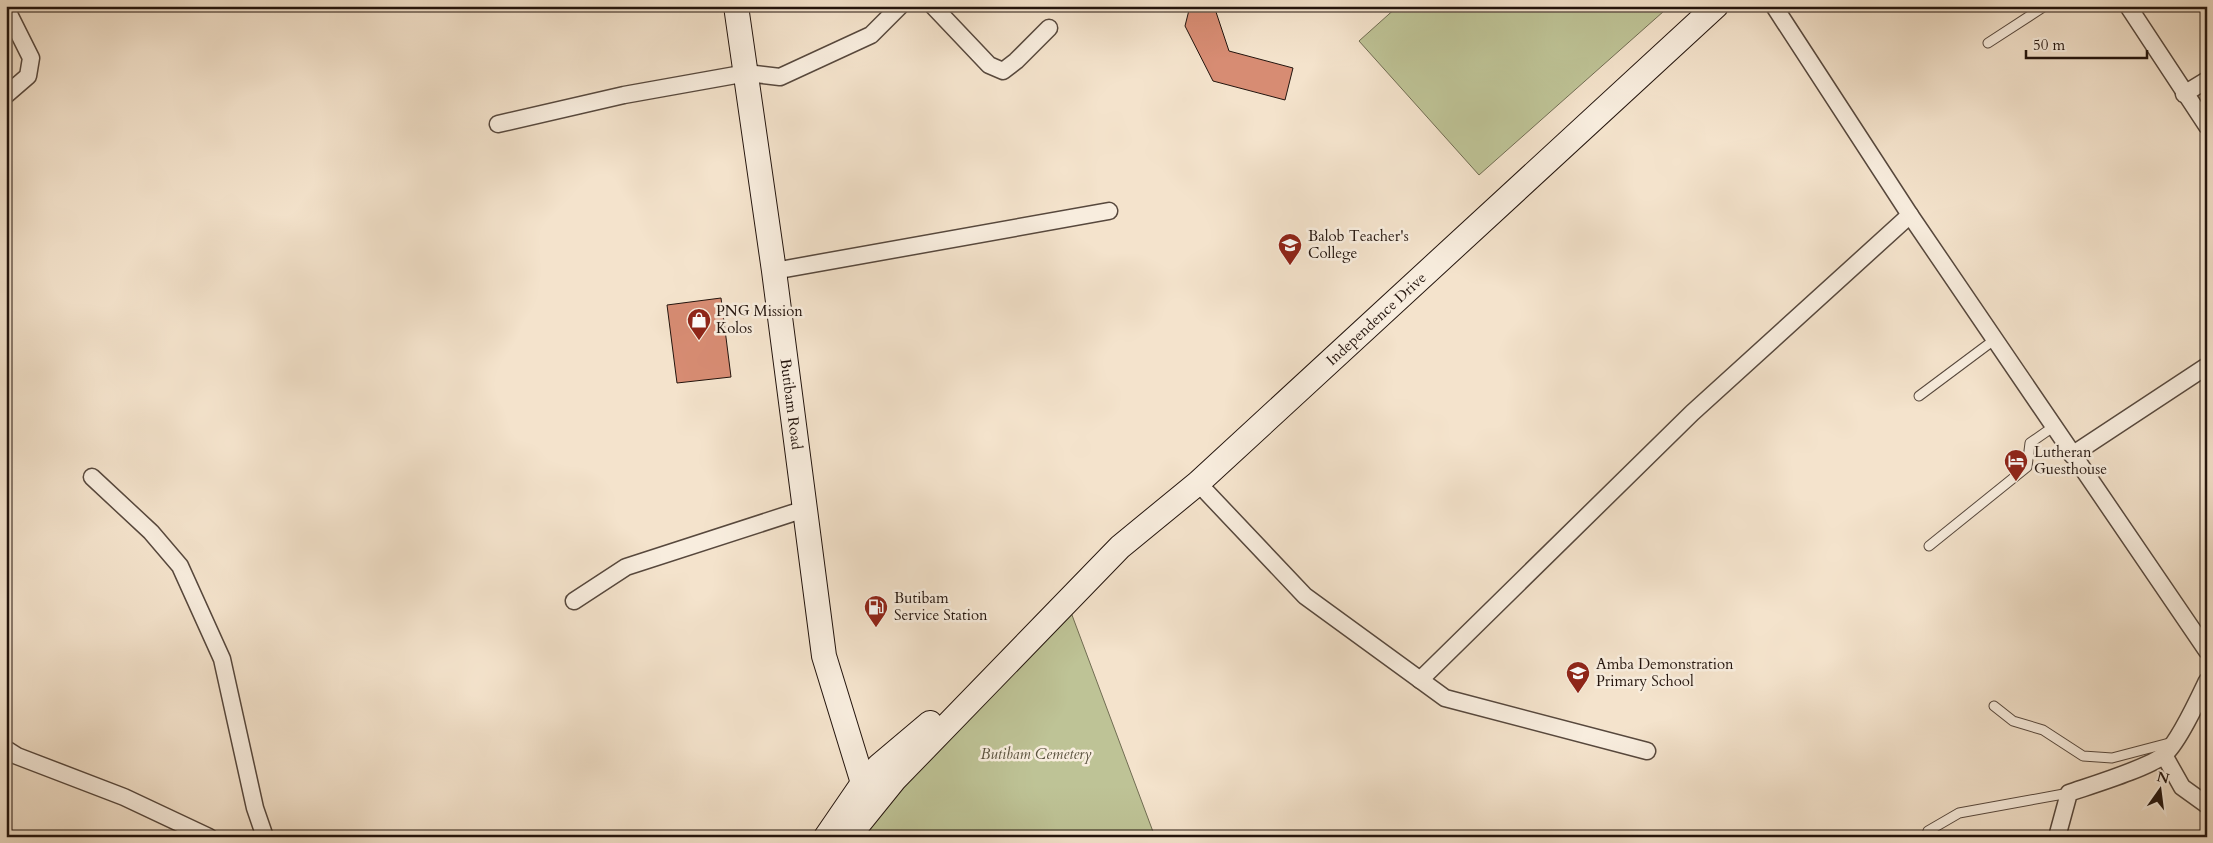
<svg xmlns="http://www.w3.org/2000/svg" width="2213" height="843" font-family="Cardo,serif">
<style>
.green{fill:#bec396;stroke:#706c52}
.building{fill:#d78c73;stroke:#23140d}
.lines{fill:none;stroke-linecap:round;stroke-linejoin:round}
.lane-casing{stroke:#57483d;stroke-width:11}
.street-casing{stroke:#57483d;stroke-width:19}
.secondary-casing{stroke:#23140d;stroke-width:26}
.lane{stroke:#f8edde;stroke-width:9}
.street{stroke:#f8edde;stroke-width:16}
.secondary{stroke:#f8edde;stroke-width:24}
.labels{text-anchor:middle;stroke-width:5;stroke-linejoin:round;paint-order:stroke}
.poi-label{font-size:15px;fill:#23140d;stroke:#f8edde;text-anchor:start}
.street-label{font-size:15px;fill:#23140d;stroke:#f8edde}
.park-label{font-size:15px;font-style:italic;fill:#59513d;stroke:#f8edde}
</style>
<rect width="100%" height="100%" fill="#f4e3cc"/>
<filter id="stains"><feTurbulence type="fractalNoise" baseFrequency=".004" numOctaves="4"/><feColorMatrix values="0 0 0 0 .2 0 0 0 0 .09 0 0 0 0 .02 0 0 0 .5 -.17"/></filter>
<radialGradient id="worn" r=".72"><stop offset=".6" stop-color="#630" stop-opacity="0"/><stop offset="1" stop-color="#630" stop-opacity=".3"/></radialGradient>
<g class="green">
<path d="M1398 6H1660L1664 11 1479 175 1359 41Z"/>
<path d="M1066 599 1155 837H849Z"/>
</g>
<g class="building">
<path d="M1190 6H1214L1229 51 1293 68 1285 100 1213 81 1185 26Z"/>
<path d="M721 298 731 377 677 383 667 305Z"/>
</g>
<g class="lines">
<g class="lane-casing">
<g id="lane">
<path d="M1988 43 2045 6"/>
<path d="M1919 396 1994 340"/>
<path d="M1929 546 2027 467 2030 443 2053 427"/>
<path d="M1994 706 2013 721 2043 730 2083 756 2112 758 2173 742"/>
<path d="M1926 837 1928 831 1959 813 2069 793"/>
</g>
</g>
<g class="street-casing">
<g id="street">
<path d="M933 6 989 65 1003 71 1016 61 1049 28"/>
<path d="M1774 6 1910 215 2207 651"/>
<path d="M2128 6 2207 126"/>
<path d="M6 8 31 58 28 76 6 95"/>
<path d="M2184 94 2207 80"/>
<path d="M498 124 624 95 747 73 780 77 871 35 900 6"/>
<path d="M774 271 1109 211"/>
<path d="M2072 455 2207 366"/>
<path d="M92 477 151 532 180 566 222 659 255 808 265 837"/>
<path d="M1198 483 1305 596 1445 698 1647 751"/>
<path d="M574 601 626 567 805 509"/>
<path d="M1420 680 1692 413 1910 215"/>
<path d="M6 749 17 756 124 797 209 837"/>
<path d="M2164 755 2182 787 2207 805"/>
<path d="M2057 837 2069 793C2089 786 2152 767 2165 754 2179 741 2198 700 2207 681"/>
</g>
</g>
<g class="secondary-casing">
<g id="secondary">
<path id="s1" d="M736 6 774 271 824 656 863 783 875 802"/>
<path d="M826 837 863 783 879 766 930 723"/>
<path id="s2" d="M848 837 894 780 1120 547 1198 483 1716 6"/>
</g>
</g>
<use href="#lane" class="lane"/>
<use href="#street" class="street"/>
<use href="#secondary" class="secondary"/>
</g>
<defs>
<g id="school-pin" transform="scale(1.25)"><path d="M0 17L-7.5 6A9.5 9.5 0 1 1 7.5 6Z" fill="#8f2418" stroke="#f8edde"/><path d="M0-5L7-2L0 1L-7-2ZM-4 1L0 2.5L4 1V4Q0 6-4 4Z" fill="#fff"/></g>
<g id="shop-pin" transform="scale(1.25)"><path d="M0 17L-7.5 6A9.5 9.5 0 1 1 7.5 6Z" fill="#8f2418" stroke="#f8edde"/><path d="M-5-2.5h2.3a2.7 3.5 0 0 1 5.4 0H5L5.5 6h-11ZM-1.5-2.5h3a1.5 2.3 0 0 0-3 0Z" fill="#fff"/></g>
<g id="hotel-pin" transform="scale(1.25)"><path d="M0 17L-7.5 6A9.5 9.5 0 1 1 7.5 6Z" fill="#8f2418" stroke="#f8edde"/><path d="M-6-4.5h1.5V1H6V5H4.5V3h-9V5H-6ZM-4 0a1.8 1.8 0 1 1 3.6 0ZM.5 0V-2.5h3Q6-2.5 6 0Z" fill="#fff"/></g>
<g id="fuel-pin" transform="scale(1.25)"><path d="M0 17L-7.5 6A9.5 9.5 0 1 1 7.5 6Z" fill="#8f2418" stroke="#f8edde"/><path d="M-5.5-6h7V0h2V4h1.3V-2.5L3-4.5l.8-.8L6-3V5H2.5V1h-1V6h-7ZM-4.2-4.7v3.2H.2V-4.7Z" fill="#fff"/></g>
</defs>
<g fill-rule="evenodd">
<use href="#school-pin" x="1290" y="245"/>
<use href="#shop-pin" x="699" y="320"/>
<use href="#hotel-pin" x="2016" y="461"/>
<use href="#fuel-pin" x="876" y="607"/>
<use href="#school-pin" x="1578" y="673"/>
</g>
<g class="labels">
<g class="poi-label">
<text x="1308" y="241">Balob Teacher's<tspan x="1308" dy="17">College</tspan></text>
<text x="716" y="316">PNG Mission<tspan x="716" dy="17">Kolos</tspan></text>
<text x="2034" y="457">Lutheran<tspan x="2034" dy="17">Guesthouse</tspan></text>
<text x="894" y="603">Butibam<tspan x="894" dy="17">Service Station</tspan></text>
<text x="1596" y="669">Amba Demonstration<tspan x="1596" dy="17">Primary School</tspan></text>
</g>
<g class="street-label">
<text dy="5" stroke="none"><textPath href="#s2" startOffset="741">Independence Drive</textPath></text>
<text dy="5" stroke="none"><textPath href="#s1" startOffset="402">Butibam Road</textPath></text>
</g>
<g class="park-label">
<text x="1036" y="759">Butibam Cemetery</text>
</g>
</g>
<rect width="2213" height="843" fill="none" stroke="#f4e3cc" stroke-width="25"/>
<rect x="8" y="8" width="2198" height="828" fill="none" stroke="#23140d" stroke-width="2.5"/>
<rect x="12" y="12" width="2188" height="818" fill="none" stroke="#23140d"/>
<g transform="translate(2160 790) rotate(14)" stroke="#f8edde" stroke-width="4" paint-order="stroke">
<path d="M0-4L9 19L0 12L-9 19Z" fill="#23140d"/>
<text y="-8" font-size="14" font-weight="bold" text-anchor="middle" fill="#23140d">N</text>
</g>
<path d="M2026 50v8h121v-8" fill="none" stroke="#23140d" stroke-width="2.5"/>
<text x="2033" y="50" font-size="15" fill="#23140d" stroke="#f8edde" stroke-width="4" paint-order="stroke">50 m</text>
<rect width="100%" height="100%" filter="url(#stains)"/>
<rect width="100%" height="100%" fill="url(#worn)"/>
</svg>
